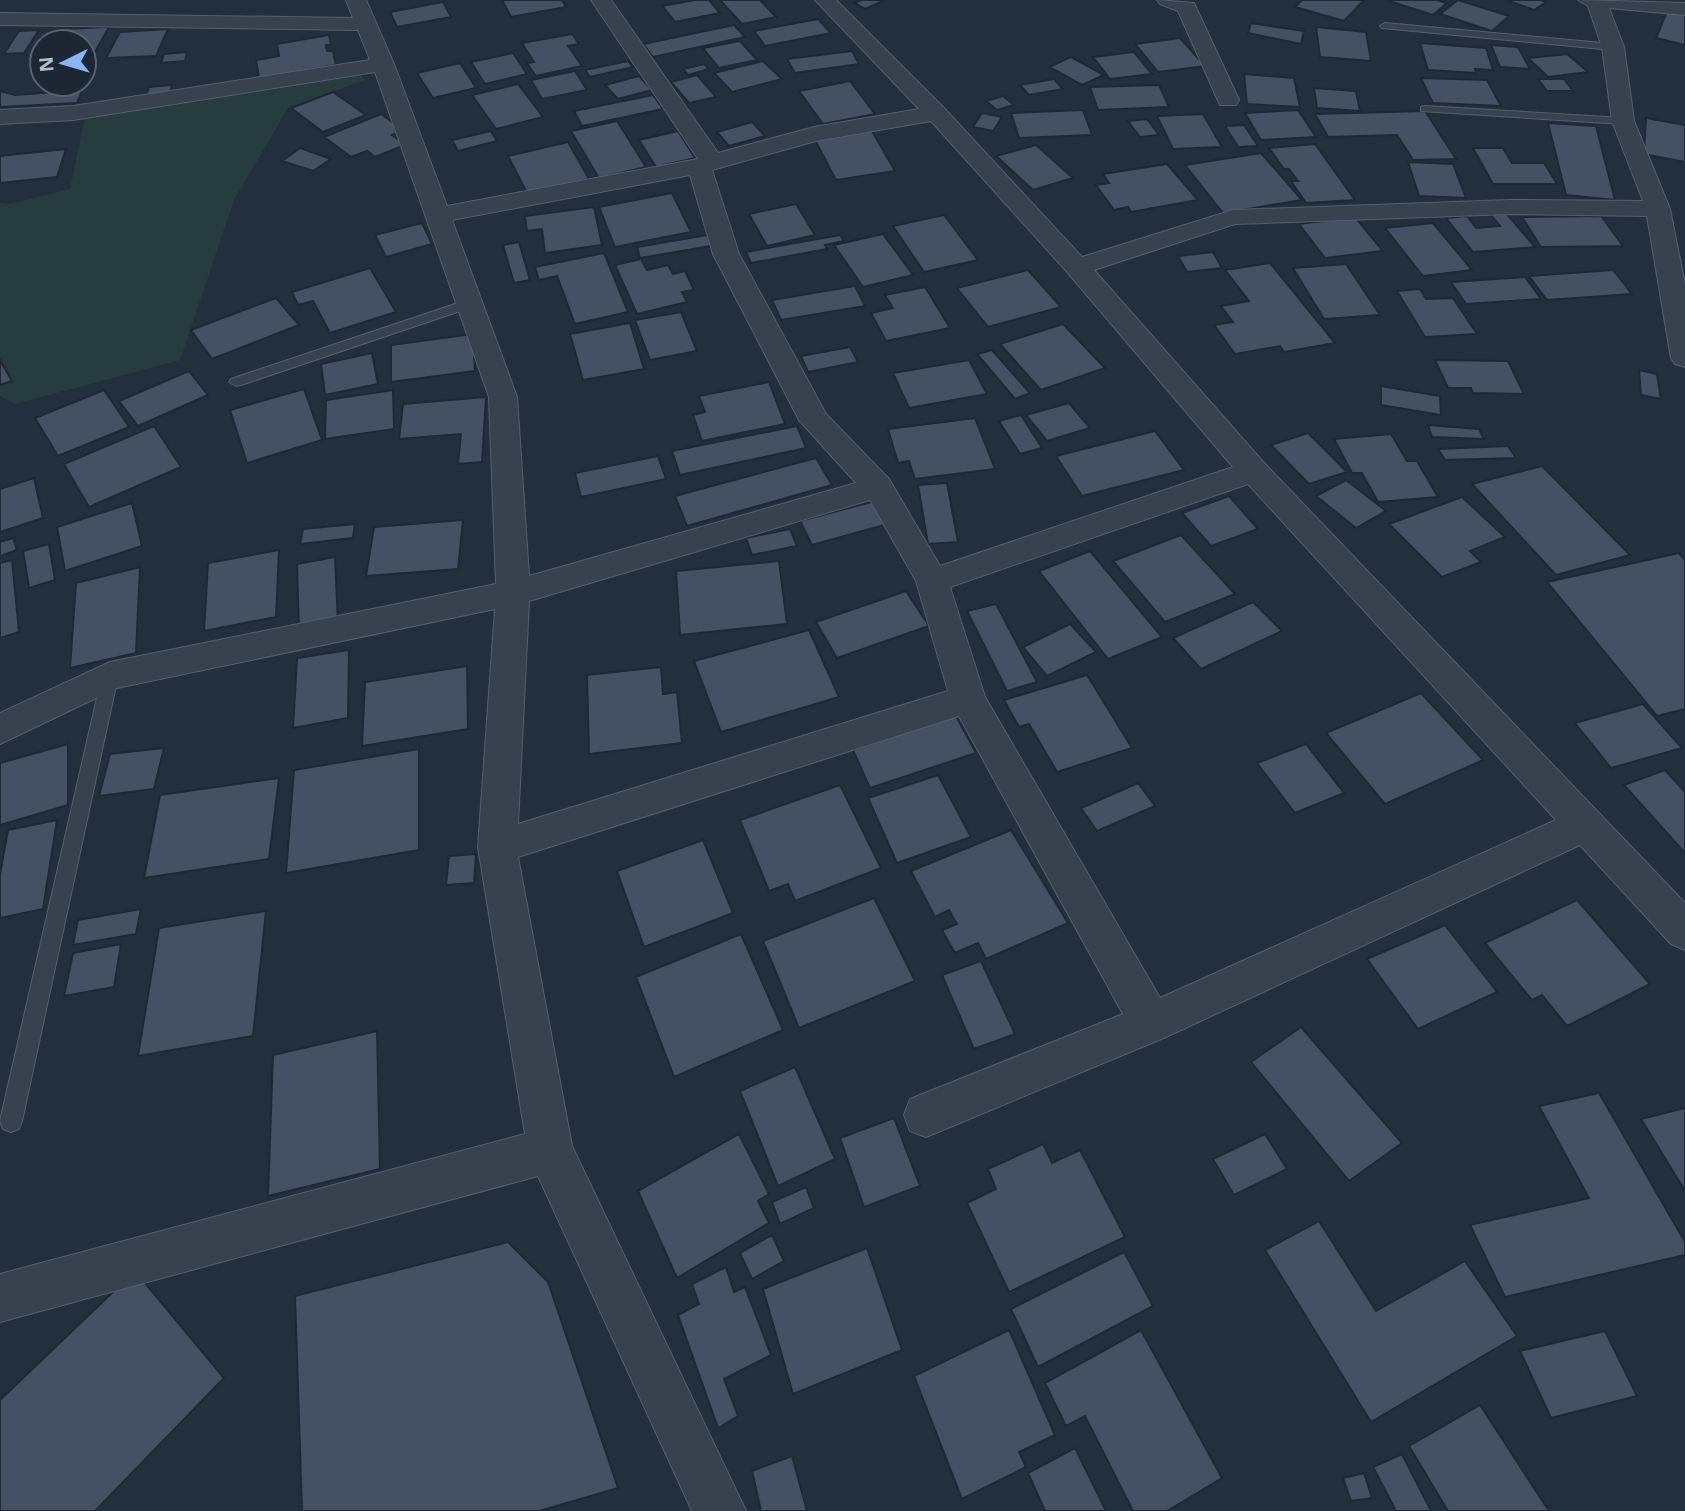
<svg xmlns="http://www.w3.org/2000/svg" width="1685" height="1511" font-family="'Noto Sans',sans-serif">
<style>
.green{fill:#263c3f}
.building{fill:#455162;stroke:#1f2835;stroke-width:2}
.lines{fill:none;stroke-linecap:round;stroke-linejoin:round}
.service-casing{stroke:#565f6c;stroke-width:2}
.minor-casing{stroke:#565f6c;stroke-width:2}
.service{fill:#38414e;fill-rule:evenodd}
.minor{fill:#38414e;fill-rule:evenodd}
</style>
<rect width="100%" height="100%" fill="#242f3e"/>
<path class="green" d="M355 68 365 80 288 108 234 200 180 360 15 404 0 396V203L10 204 70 189 86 112Z"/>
<g class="building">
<path d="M502 0H562L566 7 511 17Z"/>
<path d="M695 0H709L720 13 675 22 662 6Z"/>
<path d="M720 0H760L776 17 742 24Z"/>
<path d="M862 0H885L865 9 854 3Z"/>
<path d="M1302 0H1364L1344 21 1295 7Z"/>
<path d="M1386 0H1437L1447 3 1433 15Z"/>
<path d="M1458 0 1509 16 1492 31 1440 14Z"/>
<path d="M1506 0H1541L1546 2 1534 10Z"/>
<path d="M443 2 451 17 397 27 390 12Z"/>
<path d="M1668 9 1685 13V45L1656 38Z"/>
<path d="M818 19 831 33 765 46 754 31Z"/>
<path d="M1251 23 1304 31 1301 44 1248 33Z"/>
<path d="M734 25 745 37 653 57 643 44Z"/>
<path d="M109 27 90 61H84V42H54L62 29Z"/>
<path d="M1316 27 1366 32 1371 61 1320 57Z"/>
<path d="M168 29 156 56 106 58 120 32Z"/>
<path d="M39 30 24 53 4 54 19 31Z"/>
<path d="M572 34 579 44 568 46 582 66 536 76 527 63 534 62 522 43Z"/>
<path d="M329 35 331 45H326L327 51H333L336 65 259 78 256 60 279 56 277 44Z"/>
<path d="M1180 38 1205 66 1158 72 1135 44Z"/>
<path d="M740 41 757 60 719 68 703 48Z"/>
<path d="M1420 43 1486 48 1493 70 1475 69 1476 73 1428 70Z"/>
<path d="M1491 45 1518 47 1530 69 1500 67Z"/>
<path d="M852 51 859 64 795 73 787 59Z"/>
<path d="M187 52 185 61 161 63 164 54Z"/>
<path d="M1134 52 1152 74 1110 79 1093 57Z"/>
<path d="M513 53 527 74 485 84 471 62Z"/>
<path d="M1567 54 1588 72 1548 77 1528 58Z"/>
<path d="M1071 57 1104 75 1082 85 1049 67Z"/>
<path d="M628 61 633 67 590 77 585 70Z"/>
<path d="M763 61 782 79 732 92 714 73Z"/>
<path d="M460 63 476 88 433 98 417 73Z"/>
<path d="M704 64 709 69 688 75 683 69Z"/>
<path d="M575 71 587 90 542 99 531 80Z"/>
<path d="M1244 74 1294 78 1300 107 1247 104Z"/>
<path d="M697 75 716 97 689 103 671 82Z"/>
<path d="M639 76 652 90 618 99 605 85Z"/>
<path d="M1421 78 1487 80 1501 106 1433 103Z"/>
<path d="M1054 79 1063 89 1029 95 1020 85Z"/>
<path d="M1538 79H1564L1573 91H1547Z"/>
<path d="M850 81 875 114 823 124 799 91Z"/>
<path d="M518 84 543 117 496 129 472 95Z"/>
<path d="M172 85 169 96 145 99 149 87Z"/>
<path d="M1159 85 1169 107 1098 110 1090 87Z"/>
<path d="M1314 88 1356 91 1360 111 1317 108Z"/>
<path d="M82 90 77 103 0 107V91L15 95Z"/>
<path d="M333 92 366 115 323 132 291 108Z"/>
<path d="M653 95 663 109 582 126 574 111Z"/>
<path d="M1003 96 1014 105 997 110 986 101Z"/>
<path d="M1083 110 1092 135 1019 138 1011 113Z"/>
<path d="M1298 110 1316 137 1261 140 1245 113Z"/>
<path d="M1425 111 1456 159 1413 160 1397 135 1328 137 1315 114Z"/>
<path d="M982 113 1002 117 993 131 973 127Z"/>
<path d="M381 114 403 130 392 135 405 145 375 157 367 151 351 157 324 137Z"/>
<path d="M1203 114 1222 147 1173 149 1157 116Z"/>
<path d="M1646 118 1685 125V162L1644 154Z"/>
<path d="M1147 119 1159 135 1140 137 1128 121Z"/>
<path d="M617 121 646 167 599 178 571 131Z"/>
<path d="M752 122 765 136 729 146 717 132Z"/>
<path d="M1548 123 1596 126 1615 200 1566 195Z"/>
<path d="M1244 125 1258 146 1238 147 1225 126Z"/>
<path d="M491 131 497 141 458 151 452 140Z"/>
<path d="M678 131 695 158 656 167 639 140Z"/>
<path d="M872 131 895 171 836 180 815 140Z"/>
<path d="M568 142 589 179 527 193 508 156Z"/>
<path d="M1315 144 1355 200 1306 203 1291 181H1298L1289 169H1284L1269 148Z"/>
<path d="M1036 145 1073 178 1033 190 996 156Z"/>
<path d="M300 148 331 159 313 171 282 161Z"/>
<path d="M1473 148H1503L1512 163H1544L1557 184H1493Z"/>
<path d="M66 149 57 177 0 183V156Z"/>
<path d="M1261 153 1302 200 1223 213 1185 165Z"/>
<path d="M1408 162 1453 164 1466 198 1419 196Z"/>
<path d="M1167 164 1198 200 1131 212 1128 207 1114 210 1096 185 1109 183 1103 174Z"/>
<path d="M672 193 691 232 615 247 599 207Z"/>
<path d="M796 204 815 235 767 246 749 214Z"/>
<path d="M594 207 602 245 545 253 542 229 527 231 525 216Z"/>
<path d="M1506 213 1535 247 1473 252 1446 218 1467 216 1476 228 1500 226 1490 214Z"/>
<path d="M944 215 978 260 924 272 893 226Z"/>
<path d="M1601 216 1623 246 1541 247 1522 217Z"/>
<path d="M1355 217 1383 251 1325 258 1299 224Z"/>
<path d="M422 223 432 244 386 257 375 235Z"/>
<path d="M1433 223 1472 270 1423 276 1385 228Z"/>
<path d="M883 234 913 275 863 287 834 245Z"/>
<path d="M707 235 711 246 640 258 637 247Z"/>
<path d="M840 235 844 241 825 245 827 249 751 263 746 252Z"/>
<path d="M519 242 530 280 514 283 503 245Z"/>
<path d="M1213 252 1222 268 1187 272 1178 256Z"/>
<path d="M604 253 628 312 575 324 557 276 539 280 535 267Z"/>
<path d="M641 259 647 270 668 265 673 274 685 271 694 290 682 292 687 302 637 314 615 265Z"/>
<path d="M1270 263 1335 343 1284 352 1280 346 1235 354 1214 325 1233 322 1221 306 1249 301 1225 270Z"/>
<path d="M1346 264 1380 315 1324 319 1293 268Z"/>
<path d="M370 268 396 312 330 333 313 301 298 305 292 292Z"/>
<path d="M1028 270 1061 307 988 327 957 288Z"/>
<path d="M1613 270 1632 294 1547 300 1529 276Z"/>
<path d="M1525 277 1541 299 1466 304 1451 282Z"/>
<path d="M855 286 865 306 781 320 772 300Z"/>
<path d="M925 287 950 328 886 341 871 313 893 308 885 295Z"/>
<path d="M1420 289 1426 299 1453 298 1477 334 1425 337 1397 291Z"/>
<path d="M276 298 299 325 212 359 191 330Z"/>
<path d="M681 312 697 351 650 360 635 320Z"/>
<path d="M630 323 644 369 583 380 570 334Z"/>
<path d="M1063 324 1105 368 1041 390 1000 344Z"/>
<path d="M473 334 475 371 391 382V345Z"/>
<path d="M850 347 858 362 808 372 801 356Z"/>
<path d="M992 350 1030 393 1015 399 977 354Z"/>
<path d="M372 353 378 384 325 395 321 364Z"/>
<path d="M0 360 12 381 0 385Z"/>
<path d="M969 360 987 394 909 408 893 373Z"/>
<path d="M1435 360 1508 361 1524 394 1473 393 1471 388H1448Z"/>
<path d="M1639 370 1657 374 1661 399 1641 395Z"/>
<path d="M189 371 208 395 138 426 119 401Z"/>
<path d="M769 382 785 424 702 441 693 415 705 412 699 396Z"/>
<path d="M1381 386 1440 396 1441 415 1381 405Z"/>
<path d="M304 389 322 440 247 463 230 410Z"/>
<path d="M104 390 129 427 58 456 35 418Z"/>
<path d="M393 390 394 429 325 439 326 400Z"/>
<path d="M486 397 482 462 458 464 461 434 399 439 403 404Z"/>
<path d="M1069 403 1090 428 1047 441 1026 415Z"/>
<path d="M1021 415 1042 448 1020 454 999 421Z"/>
<path d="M975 418 995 469 915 479 909 461 898 463 888 429Z"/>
<path d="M1428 425 1479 429 1484 439 1432 437Z"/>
<path d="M154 426 181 467 89 507 64 464Z"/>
<path d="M797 426 806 448 680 475 672 451Z"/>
<path d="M1155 431 1184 470 1082 496 1056 456Z"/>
<path d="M1308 433 1347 472 1309 484 1271 445Z"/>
<path d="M1391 434 1407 461H1417L1438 497 1378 502 1362 473H1352L1334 439Z"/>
<path d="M1508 446 1516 458 1445 460 1438 449Z"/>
<path d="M658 456 666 479 581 497 575 473Z"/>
<path d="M816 458 832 485 687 526 675 496Z"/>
<path d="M1542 466 1630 555 1556 575 1472 484Z"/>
<path d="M34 478 43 518 0 532V489Z"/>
<path d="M1346 480 1386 511 1356 528 1316 496Z"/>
<path d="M947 483 958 542 928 544 918 485Z"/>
<path d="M1229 496 1258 529 1211 546 1182 513Z"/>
<path d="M1462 497 1505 537 1470 551 1481 562 1442 577 1389 524Z"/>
<path d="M875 501 888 524 812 545 800 521Z"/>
<path d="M132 503 142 546 65 571 57 527Z"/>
<path d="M463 520 458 569 366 576 374 527Z"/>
<path d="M355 524 353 538 300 544 303 529Z"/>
<path d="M790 529 797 546 752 555 746 538Z"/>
<path d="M1181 535 1235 594 1165 622 1113 561Z"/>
<path d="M13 538 17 550 0 556V542Z"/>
<path d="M49 544 55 580 29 588 23 551Z"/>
<path d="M279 550 276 617 204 631 208 563Z"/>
<path d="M1090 551 1162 637 1108 659 1039 571Z"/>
<path d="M1679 553 1685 560V709L1657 716 1547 582Z"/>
<path d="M335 557 338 623 299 631 297 564Z"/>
<path d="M12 560 19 632 0 638V563Z"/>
<path d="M779 561 787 624 680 635 676 571Z"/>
<path d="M140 567 136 653 70 668 76 583Z"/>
<path d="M906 591 929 626 837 658 816 622Z"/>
<path d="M1253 602 1282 631 1201 669 1173 638Z"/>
<path d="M996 604 1037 682 1007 691 967 611Z"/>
<path d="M1070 624 1096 652 1047 676 1023 647Z"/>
<path d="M809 630 839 697 721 732 694 661Z"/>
<path d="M349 650 348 718 293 728 297 658Z"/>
<path d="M467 666 468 729 362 746 365 682Z"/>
<path d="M661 667 663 694 677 692 682 743 589 754 587 675Z"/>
<path d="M1087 675 1132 748 1057 772 1029 724 1019 727 1004 700Z"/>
<path d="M1421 693 1483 760 1385 804 1326 733Z"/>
<path d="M1643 704 1682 748 1611 768 1575 723Z"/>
<path d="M956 716 976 753 870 788 853 750Z"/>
<path d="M68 744V805L0 825V763Z"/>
<path d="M1306 744 1344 793 1295 813 1257 763Z"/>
<path d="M164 748 154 789 99 796 110 754Z"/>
<path d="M419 749V850L286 873 294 770Z"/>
<path d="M1665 770 1685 792V853L1624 785Z"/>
<path d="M938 775 971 837 897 863 868 798Z"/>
<path d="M279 778 269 859 144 878 160 795Z"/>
<path d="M1138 783 1155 806 1097 831 1081 808Z"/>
<path d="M840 785 881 868 795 901 788 884 769 891 740 820Z"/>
<path d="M57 820 43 909 0 918V874L8 830Z"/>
<path d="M1011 830 1068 923 986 959 978 943 955 953 942 930 957 924 949 910 935 917 911 871Z"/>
<path d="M703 840 733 913 644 947 617 871Z"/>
<path d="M476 854 474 883 446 885 449 856Z"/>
<path d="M874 898 915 981 799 1028 763 941Z"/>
<path d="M1577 900 1650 984 1567 1026 1542 995 1532 1000 1485 943Z"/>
<path d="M141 909 136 934 73 945 78 920Z"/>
<path d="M266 911 253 1036 138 1056 159 928Z"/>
<path d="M1445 925 1497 992 1418 1029 1367 959Z"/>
<path d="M741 934 783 1030 674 1077 636 977Z"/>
<path d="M121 944 114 987 64 996 73 953Z"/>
<path d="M981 961 1015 1034 974 1049 942 975Z"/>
<path d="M1301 1027 1402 1143 1349 1181 1251 1062Z"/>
<path d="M377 1031 380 1169 268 1196 273 1055Z"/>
<path d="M795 1067 835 1159 778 1186 740 1091Z"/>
<path d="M1599 1093 1685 1242V1255L1505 1297 1470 1225 1589 1198 1539 1106Z"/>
<path d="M1685 1108V1191L1641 1119Z"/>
<path d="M894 1118 920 1186 864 1207 840 1138Z"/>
<path d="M739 1134 769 1194 758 1201 769 1223 677 1278 638 1191Z"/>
<path d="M1265 1134 1287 1169 1234 1195 1213 1159Z"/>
<path d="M1043 1144 1052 1163 1080 1150 1125 1237 1009 1292 967 1203 996 1189 988 1169Z"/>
<path d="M806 1187 814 1208 780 1224 772 1202Z"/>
<path d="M1319 1221 1376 1311 1465 1261 1517 1336 1371 1422 1265 1250Z"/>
<path d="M772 1235 784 1261 752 1279 740 1253Z"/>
<path d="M508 1242 548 1282 618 1488 539 1511H302L295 1296Z"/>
<path d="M867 1248 902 1350 793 1394 763 1289Z"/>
<path d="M1124 1252 1153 1306 1038 1367 1011 1309Z"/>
<path d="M726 1267 734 1292 745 1287 771 1355 724 1379 738 1416 718 1428 678 1315 699 1304 692 1284Z"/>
<path d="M135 1271 224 1378 95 1511H0V1400Z"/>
<path d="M1009 1330 1055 1435 1019 1452 1026 1467 962 1499 914 1376Z"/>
<path d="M1141 1330 1222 1478 1167 1511H1133L1085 1416 1066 1426 1045 1383Z"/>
<path d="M1605 1331 1637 1396 1551 1418 1520 1351Z"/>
<path d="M1480 1405 1549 1511H1448L1409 1446Z"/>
<path d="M1075 1448 1106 1511H1045L1028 1473Z"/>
<path d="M1402 1454 1431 1511H1396L1373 1467Z"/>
<path d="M792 1456 807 1511H761L752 1471Z"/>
<path d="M1364 1473 1372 1498 1351 1501 1343 1478Z"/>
</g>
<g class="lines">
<g class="service-casing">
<g id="service">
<path d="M1385 23 1613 44 1618 47 1613 50 1382 28 1380 26Z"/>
<path d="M1425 106 1623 118 1628 121 1623 124 1421 111V107Z"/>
<path d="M470 299 475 300V306L241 385 236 386 229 382 231 379Z"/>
<path d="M110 669 118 676 22 1121 19 1129 11 1132 3 1129 0 1121 102 676Z"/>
</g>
</g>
<g class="minor-casing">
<g id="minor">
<path d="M346 0H366L394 64 447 206 698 159 591 0H611L718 153 814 127 919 109 815 0H836L944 108 1082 257 1233 210 1510 200 1643 201 1612 121 1602 47 1588 6 1578 0 1685 3V15L1609 8 1624 47 1634 121 1670 209 1685 285V367L1675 364 1671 358 1647 216 1510 214 1235 224 1094 270 1265 464 1685 903V950L1671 944 1580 845 1166 1037 926 1137 910 1131 904 1115 910 1099 1123 1014 959 716 518 857 572 1146 746 1511H692L538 1176 0 1322V1274L525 1134 478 847 495 609 117 688 0 744V713L110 662 496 584 489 397 375 72 73 120 0 124V110L73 106 370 60 358 30 0 25V13L353 18ZM931 121 1068 273 1233 467 940 566 889 479 826 414 739 254 712 170 816 141ZM690 175 713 254 799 420 856 483 529 576 517 397 452 220ZM1248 484 1556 820 1160 998 985 697 950 587ZM870 500 916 581 948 691 518 824 529 601Z"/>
<path d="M1157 0 1194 3 1239 100 1236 105H1220L1178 11 1160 4Z"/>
</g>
</g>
<use href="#service" class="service"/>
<use href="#minor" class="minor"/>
</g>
<g transform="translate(63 63) rotate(265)"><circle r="33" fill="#1d2633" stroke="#59626f" stroke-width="2"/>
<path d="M0-5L12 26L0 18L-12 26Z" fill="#8ab4f8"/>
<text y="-10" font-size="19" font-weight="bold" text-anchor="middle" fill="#b4bcc9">N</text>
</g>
</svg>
